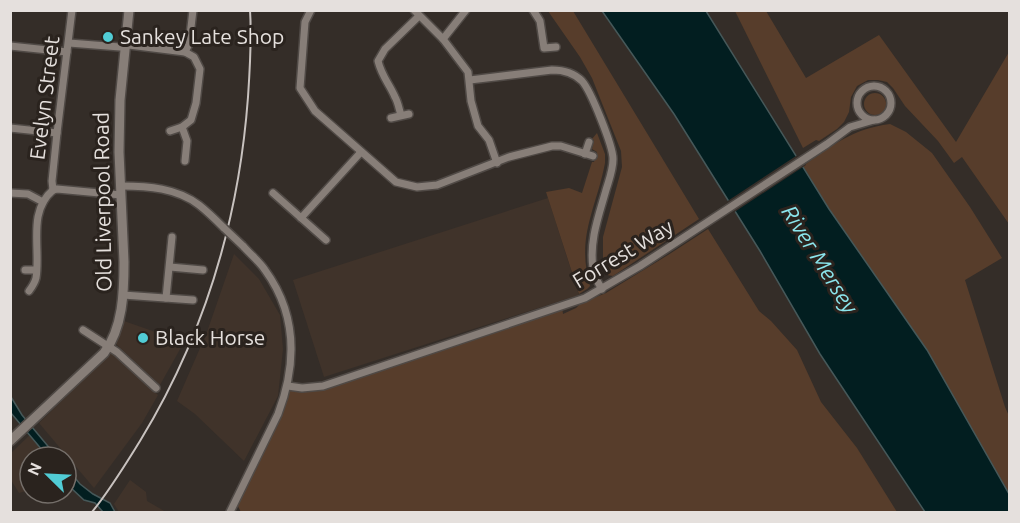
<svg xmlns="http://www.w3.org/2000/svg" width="1020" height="523" font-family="Ubuntu,sans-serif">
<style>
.built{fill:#40332a}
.green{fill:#573d2b}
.water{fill:#021e20;stroke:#465859;stroke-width:1.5}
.pier{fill:#342d28}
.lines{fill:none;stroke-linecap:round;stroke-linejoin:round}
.street-casing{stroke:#504a46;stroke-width:10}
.secondary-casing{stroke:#504a46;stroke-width:12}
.street{stroke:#877e78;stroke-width:7}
.secondary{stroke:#877e78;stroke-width:9}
.rail{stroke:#c8c2bf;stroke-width:2}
.street-bridge-casing{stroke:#504a46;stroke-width:10;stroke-linecap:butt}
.street-bridge{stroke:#877e78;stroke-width:7}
.poi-dot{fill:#51ccd5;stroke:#2a231e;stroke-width:2}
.labels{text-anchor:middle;stroke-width:6;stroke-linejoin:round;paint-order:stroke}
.poi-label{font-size:21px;fill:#e5e0dd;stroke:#2a231e;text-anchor:start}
.street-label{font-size:21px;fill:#e5e0dd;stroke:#2a231e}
.water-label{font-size:22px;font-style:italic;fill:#8be5ec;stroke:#2a231e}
</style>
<rect width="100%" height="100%" fill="#342d28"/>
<g class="built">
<path d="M548 198 579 295 324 377 293 280Z"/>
<path d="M234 254 259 279 280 315 283 349 278 396 244 461 195 414 177 401 207 332Z"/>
<path d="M124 321 184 342 160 385 116 344Z"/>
<path d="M112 352 158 395 142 423 94 488 39 423Z"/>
<path d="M32 433 51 457H30V490L19 493 11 480V453Z"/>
<path d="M130 480 146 492 147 501 166 512H119L114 504Z"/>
</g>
<g class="green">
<path d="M548 11H573L699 219 613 276 607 275 604 272 603 267V237L622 167 621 151 592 78 580 57Z"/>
<path d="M735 11H766L806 78 879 35 956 142 1009 52V224L962 157 954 163 938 141 905 106 893 88 887 82 878 80H868L857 86 851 97 849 112 844 122 837 129 819 141 816 140 803 148Z"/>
<circle cx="875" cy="104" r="11"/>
<path d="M890 124 906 132 932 153 970 207 1002 258 965 280 1005 407 1009 416V494L927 350 829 209 803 166C834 145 851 129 890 124Z"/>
<path d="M597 133 605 154V163C596 210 576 236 590 286L587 289 579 294 546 192 569 188 582 193 592 162H594L597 152 592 149 594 140 592 139Z"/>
<path d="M708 229 759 311 771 321 797 350 821 402 857 448 897 512H241L235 501 288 386 316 387 562 307 563 314 576 308 581 303 606 293 668 255Z"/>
</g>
<g class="water">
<path d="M602 11H706L829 209 927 350 1009 494V512H925L820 354 760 251 674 114Z"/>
<path d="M11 397 22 415 57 457H48L11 413Z"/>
<path d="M66 467 80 484 93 494 110 503 115 512H103L95 503 84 500 70 487 66 480Z"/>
</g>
<path class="pier" d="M799 154 806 165 733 213 726 202Z"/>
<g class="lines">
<g class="street-casing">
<g id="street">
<path d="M311 10 305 22 300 88 315 111 396 182 417 187 437 185 509 157 552 146H561L593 156"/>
<path d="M414 10 443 39 468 72 471 101 478 126 489 140 497 163"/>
<path d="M533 10 540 21 544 48 556 47"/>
<path d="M443 39 466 10"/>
<path d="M69 43 120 47 129 45 185 52 189 44 193 10"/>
<path d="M10 46 67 52"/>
<path d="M470 80 552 70C563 70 574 73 582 81 591 91 613 146 613 159 613 170 609 180 606 190 599 215 589 241 593 268 594 276 598 283 602 289"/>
<circle cx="874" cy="103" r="17"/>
<path d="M401 115C399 109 398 102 395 97 389 83 382 77 378 61L385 49 419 16"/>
<path d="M391 118 409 114"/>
<path d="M182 127 187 141 185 161"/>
<path d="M10 128 57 133"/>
<path d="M170 131 182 127 191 120 196 103 200 69 194 57 185 52"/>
<path d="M585 154 589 142"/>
<path d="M121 186C148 186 177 188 199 205 208 212 216 220 224 228"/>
<path d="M53 190 52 181 57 133 72 10"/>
<path d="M53 190 57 189 121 195"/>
<path d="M10 193 28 194 43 202"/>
<path d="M273 193 326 240"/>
<path d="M301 218 361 152"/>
<path d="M170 267 203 270"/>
<path d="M25 270H36"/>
<path d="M29 291C32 287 35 282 36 278 41 249 27 212 53 190"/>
<path d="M123 295 193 300"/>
<path d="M166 298 172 237"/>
<path d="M83 330 117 352 156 388"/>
<path d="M288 386 302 388 323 386 585 298 640 266 827 144 850 127 874 120"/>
<path d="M230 512 278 414C297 364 297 314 265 270 259 261 250 254 243 246"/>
</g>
</g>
<g class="secondary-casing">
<path id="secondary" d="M10 441 104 353C123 328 124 292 124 262L119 152 120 100 129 10"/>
</g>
<use href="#street" class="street"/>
<use href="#secondary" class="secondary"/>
<path class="rail" d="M92 512C110 490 125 465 140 441 204 336 239 219 248 97 250 68 252 39 250 10"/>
<g class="street-bridge-casing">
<path id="street-bridge" d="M224 228 243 246"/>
</g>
<use href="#street-bridge" class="street-bridge"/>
</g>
<g class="poi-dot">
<circle cx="108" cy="37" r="6"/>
<circle cx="143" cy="338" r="6"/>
</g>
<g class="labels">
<g class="poi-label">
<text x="120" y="44">Sankey Late Shop</text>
<text x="155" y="345">Black Horse</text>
</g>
<g class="street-label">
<text transform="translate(45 98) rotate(-83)" y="7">Evelyn Street</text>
<text transform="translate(103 202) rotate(-91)" y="7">Old Liverpool Road</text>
<text transform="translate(623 254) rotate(-31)" y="7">Forrest Way</text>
</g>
<g class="water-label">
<text transform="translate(820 259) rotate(58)" y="8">River Mersey</text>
</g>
</g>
<rect width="1020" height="523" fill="none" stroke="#e5e0dd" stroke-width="24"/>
<g transform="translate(48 475) rotate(294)"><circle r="28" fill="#2a231e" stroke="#756f6a" stroke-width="1.5"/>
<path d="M0-4.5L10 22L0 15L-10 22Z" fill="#51ccd5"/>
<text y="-9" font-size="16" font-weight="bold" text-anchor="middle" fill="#e5e0dd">N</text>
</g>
</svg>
